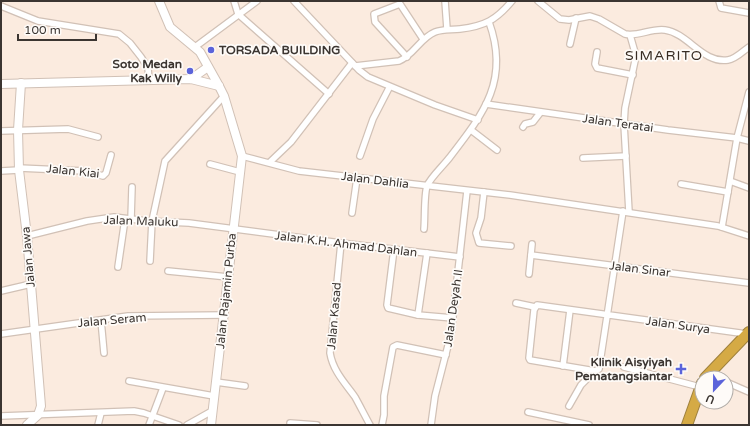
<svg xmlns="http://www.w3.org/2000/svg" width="750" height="426" font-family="'Varela Round',sans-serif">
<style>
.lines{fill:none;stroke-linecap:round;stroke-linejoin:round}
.street-casing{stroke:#d1c1b6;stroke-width:8}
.secondary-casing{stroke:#d1c1b6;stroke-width:10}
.highway-casing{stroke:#9f813e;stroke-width:12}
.street{stroke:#fff;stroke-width:5.5}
.secondary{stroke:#fff;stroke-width:8}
.highway{stroke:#d5aa45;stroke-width:10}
.poi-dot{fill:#5b63da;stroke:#fefbf8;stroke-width:1.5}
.labels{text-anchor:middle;stroke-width:3.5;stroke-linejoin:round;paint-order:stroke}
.poi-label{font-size:12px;font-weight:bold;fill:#3b3531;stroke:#fefbf8;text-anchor:end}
.street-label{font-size:12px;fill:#3b3531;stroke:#fefbf8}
.quarter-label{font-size:14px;letter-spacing:1px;fill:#382c23;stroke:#fefbf8}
</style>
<rect width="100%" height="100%" fill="#fbebdf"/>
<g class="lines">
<g class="street-casing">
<g id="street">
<path d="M234 1 238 14 329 94"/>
<path d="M294 1 359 70 368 77 435 105 478 120"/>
<path d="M445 1 447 29"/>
<path d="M538 1 560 19 569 20 590 16 599 19 625 34C638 37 651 28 665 30 688 33 703 64 728 60 736 59 743 51 749 47"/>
<path d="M719 1 721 8 749 13"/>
<path d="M1 6 38 21 119 34 130 43 141 57 148 68 149 80"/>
<path d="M570 44 576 18"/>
<path d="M195 47 257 1"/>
<path d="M597 52 595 64 597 68 633 75"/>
<path d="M407 57 375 22 374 14 400 4 423 39"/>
<path d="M355 66 399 61C414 55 420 38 435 32 443 29 452 30 460 29 485 26 496 20 512 1"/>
<path d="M486 104 668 130 737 138 749 141"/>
<path d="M523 127 525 124 533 122 540 113"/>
<path d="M471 130 497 150"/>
<path d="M1 131 68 129 98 137"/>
<path d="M242 156 299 171 510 195 718 226 749 236"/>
<path d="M360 156 373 119 389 88"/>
<path d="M583 158 626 156"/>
<path d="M270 162 291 142 352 63"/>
<path d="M210 164 240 172"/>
<path d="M19 168 85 171 103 176 106 173 111 155"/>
<path d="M1 171 19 170"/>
<path d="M730 181 749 188"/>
<path d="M681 184 728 192"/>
<path d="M484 192 481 218 476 233 479 243 511 246"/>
<path d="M623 211 599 369 595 371 530 360 529 358 534 310 537 305C607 315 677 325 747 334"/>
<path d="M629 212 624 124 625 108 636 56 630 35"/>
<path d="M352 213 357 178"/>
<path d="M131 219 132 187"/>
<path d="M722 227 737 138 749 92"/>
<path d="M424 229C425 219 424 195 427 186 430 178 444 165 450 157 484 113 510 80 489 22"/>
<path d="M27 236 87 221 114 217 147 221 189 223 341 243 460 257"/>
<path d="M341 243 330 353C333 371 345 383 355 397 360 406 365 416 370 425"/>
<path d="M394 249 387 305 388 308 418 315 453 318"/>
<path d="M531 255 749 283"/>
<path d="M150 261 152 221 165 161 224 96"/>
<path d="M118 267 125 219"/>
<path d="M168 271 228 277"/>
<path d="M529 274 532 244"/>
<path d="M1 291 31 284"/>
<path d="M516 303 535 307"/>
<path d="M418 315 427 253"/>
<path d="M101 320 104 353"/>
<path d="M1 334 128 316 224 315"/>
<path d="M563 366 570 310"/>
<path d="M624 367 700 387"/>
<path d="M708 374 717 378"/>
<path d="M129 381 214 396"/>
<path d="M216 382 245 386"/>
<path d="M726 382 749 392"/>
<path d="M569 406 581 385 595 371"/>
<path d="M528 412 589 425"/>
<path d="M1 416 134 411 144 413 179 425"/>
<path d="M290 423 317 425"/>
<path d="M98 425 101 413"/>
<path d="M149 425 163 388"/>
<path d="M187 425 212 411"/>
<path d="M382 425 384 415V396L393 347 397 345 446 355"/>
<path d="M431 425 435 396 451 334 467 191"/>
</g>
</g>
<g class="secondary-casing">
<g id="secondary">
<path d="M159 1 170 27 200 52 219 86 224 96 242 156 211 425"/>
<path d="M191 79 208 67"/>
<path d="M21 83 18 130 19 170 27 236 41 406 38 415 27 425"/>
<path d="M1 84 191 79 219 86"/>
</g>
</g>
<g class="highway-casing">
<g id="highway">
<path d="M705 378 749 332"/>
<path d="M687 425 702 383"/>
</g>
</g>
<use href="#street" class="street"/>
<use href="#secondary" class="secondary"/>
<use href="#highway" class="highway"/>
</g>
<g class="poi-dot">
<circle cx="211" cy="50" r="4"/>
<circle cx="190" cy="71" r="4"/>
<path d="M679 363h4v4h4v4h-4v4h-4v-4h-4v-4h4z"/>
</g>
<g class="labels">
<g class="poi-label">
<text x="219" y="54" text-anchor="start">TORSADA BUILDING</text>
<text x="182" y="68">Soto Medan<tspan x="182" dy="14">Kak Willy</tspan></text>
<text x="672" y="366">Klinik Aisyiyah<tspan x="672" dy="14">Pematangsiantar</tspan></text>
</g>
<g class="street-label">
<text transform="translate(618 123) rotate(8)" y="4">Jalan Teratai</text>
<text transform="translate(73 171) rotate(6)" y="4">Jalan Kiai</text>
<text transform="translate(375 180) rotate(7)" y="4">Jalan Dahlia</text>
<text transform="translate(141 221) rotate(2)" y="4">Jalan Maluku</text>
<text transform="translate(346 244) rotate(7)" y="4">Jalan K.H. Ahmad Dahlan</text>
<text transform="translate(28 257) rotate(-95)" y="4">Jalan Jawa</text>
<text transform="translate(640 269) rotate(7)" y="4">Jalan Sinar</text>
<text transform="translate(226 291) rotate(-84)" y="4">Jalan Rajamin Purba</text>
<text transform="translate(453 308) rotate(-82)" y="4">Jalan Deyah II</text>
<text transform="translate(334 316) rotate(-85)" y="4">Jalan Kasad</text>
<text transform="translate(112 320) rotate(-5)" y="4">Jalan Seram</text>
<text transform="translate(678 325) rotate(8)" y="4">Jalan Surya</text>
</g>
<g class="quarter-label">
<text x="664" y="60">SIMARITO</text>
</g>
</g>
<rect width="750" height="426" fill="none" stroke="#3b3531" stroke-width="4"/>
<g transform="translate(714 390) rotate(202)"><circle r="19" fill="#fefbf8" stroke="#b0aca8"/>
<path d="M0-3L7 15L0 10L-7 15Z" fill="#5b63da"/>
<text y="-6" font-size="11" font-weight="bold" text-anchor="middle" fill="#3b3531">U</text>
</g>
<path d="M18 34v6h78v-6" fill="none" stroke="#3b3531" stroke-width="2"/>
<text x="24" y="34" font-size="12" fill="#3b3531" stroke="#fefbf8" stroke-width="3" paint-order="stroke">100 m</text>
</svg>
